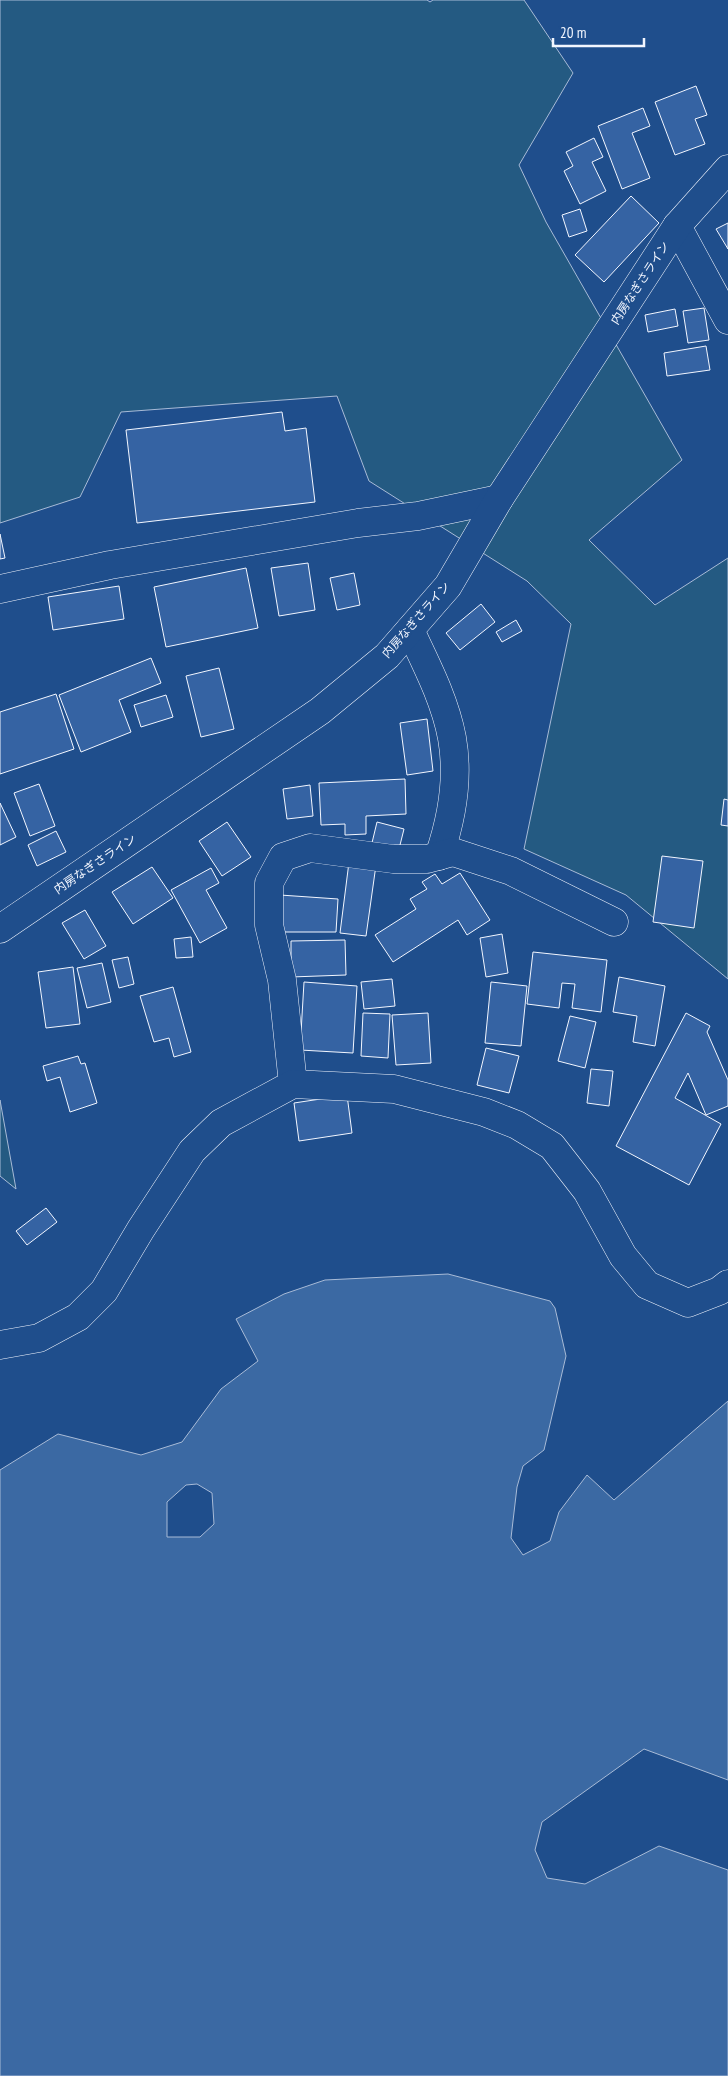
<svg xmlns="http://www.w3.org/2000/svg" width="728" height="2076" font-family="'PT Sans Narrow','Noto Sans JP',sans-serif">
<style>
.green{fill:#245a82;stroke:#a8bbd7}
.water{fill:#3b69a3;stroke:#a8bbd7;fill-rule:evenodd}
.building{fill:#3563a3;stroke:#f2f6ff}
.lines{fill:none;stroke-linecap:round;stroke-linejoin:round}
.minor-casing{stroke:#f2f6ff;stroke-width:29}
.highway-casing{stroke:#f2f6ff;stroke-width:29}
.minor{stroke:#1f4e8c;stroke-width:28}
.highway{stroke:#1f4e8c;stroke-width:28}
.labels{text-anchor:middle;stroke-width:4;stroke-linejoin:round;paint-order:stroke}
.street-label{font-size:12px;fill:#f2f6ff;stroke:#1f4e8c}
</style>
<rect width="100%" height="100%" fill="#1f4e8c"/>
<g class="green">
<path d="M0 0H427L430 2 433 0H524L573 73 519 165 546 222 682 460 589 540 655 605 728 558V979L626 895 524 849 571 624 527 581 369 481 337 396 121 412 80 497 0 523Z"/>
<path d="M0 1100 16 1189 0 1176Z"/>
</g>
<path class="water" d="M448 1274 550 1301 555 1308 566 1356 544 1450 523 1466 517 1487 511 1538 523 1555 550 1541 559 1512 587 1475 614 1500 728 1401V1780L644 1749 542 1822 535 1850 547 1878 585 1884 659 1846 728 1870V2076H0V1470L58 1434 141 1455 182 1442 221 1389 258 1361 236 1319 284 1294 325 1280ZM197 1484 212 1493 214 1524 200 1537H167V1502L186 1485Z"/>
<g class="building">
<path d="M696 86 707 115 695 119 705 144 675 155 655 102Z"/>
<path d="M643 108 650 126 632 133 650 178 622 189 598 126Z"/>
<path d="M594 138 603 157 592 162 606 191 580 204 564 171 573 166 566 152Z"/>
<path d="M631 196 659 223 604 282 575 255Z"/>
<path d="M580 209 587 231 569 237 562 215Z"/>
<path d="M728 223V249L716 229Z"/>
<path d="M704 308 709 340 688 343 683 311Z"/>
<path d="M675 309 678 326 648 332 645 315Z"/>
<path d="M706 346 710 370 667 376 664 353Z"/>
<path d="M282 412 285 431 306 428 315 502 137 523 126 430Z"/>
<path d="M0 534 5 558 0 559Z"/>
<path d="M308 563 315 610 279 616 271 568Z"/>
<path d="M246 568 258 628 166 647 154 587Z"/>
<path d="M354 573 360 605 337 610 330 578Z"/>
<path d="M119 586 124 619 53 630 48 597Z"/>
<path d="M481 604 495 622 460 650 446 633Z"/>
<path d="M516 620 522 631 502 642 496 632Z"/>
<path d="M151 658 161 683 119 700 131 732 81 752 59 695Z"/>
<path d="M219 668 234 729 201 737 186 676Z"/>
<path d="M56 694 74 749 0 774V712Z"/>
<path d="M166 695 173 717 141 727 134 705Z"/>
<path d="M427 719 433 771 407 775 400 723Z"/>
<path d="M405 779 406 814 366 816V834L345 835V824L321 825 319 783Z"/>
<path d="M39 784 55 826 30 836 14 793Z"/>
<path d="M310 785 313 816 287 819 283 789Z"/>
<path d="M724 799 728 800V826L721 825Z"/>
<path d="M0 803 16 837 0 845Z"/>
<path d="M227 822 251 857 222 876 199 841Z"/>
<path d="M377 822 404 829 398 853 371 847Z"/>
<path d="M56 831 66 852 37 866 28 845Z"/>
<path d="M662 856 703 861 694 928 653 922Z"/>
<path d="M349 862 376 865 366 936 340 933Z"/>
<path d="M152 867 173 898 133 924 112 892Z"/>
<path d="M211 868 219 883 206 890 227 928 200 943 171 890Z"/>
<path d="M460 873 490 920 467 935 458 920 393 962 375 935 416 909 410 899 427 889 422 882 435 874 442 884Z"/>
<path d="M280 895 338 899 336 932H277Z"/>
<path d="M85 910 106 946 84 959 62 923Z"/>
<path d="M502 934 508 973 486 977 480 938Z"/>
<path d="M191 937 193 957 176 958 174 939Z"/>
<path d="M345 940 346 975 291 977V941Z"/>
<path d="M533 952 607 960 601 1012 572 1008 575 984 562 983 559 1008 527 1004Z"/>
<path d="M128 957 134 984 119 988 112 960Z"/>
<path d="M102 963 111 1002 87 1008 77 968Z"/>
<path d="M73 967 80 1024 46 1028 38 972Z"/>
<path d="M619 977 665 986 655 1046 633 1042 637 1016 613 1012Z"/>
<path d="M392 979 395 1006 364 1009 361 982Z"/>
<path d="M304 982 357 986 353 1053 300 1050Z"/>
<path d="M491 982 527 986 521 1046 485 1043Z"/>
<path d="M173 987 191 1052 174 1057 169 1038 154 1042 140 996Z"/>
<path d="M363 1013 390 1014 388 1058 361 1056Z"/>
<path d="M428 1013 431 1063 396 1065 392 1015Z"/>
<path d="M686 1013 710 1026 707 1032 728 1080V1106L706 1115 688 1073 675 1098 721 1124 689 1185 616 1146Z"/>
<path d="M570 1016 596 1022 585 1068 558 1061Z"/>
<path d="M486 1048 519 1056 509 1093 477 1085Z"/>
<path d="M78 1056 81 1064 85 1063 97 1103 70 1112 60 1077 47 1081 43 1066Z"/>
<path d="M591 1069 613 1071 609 1106 587 1103Z"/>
<path d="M347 1095 352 1133 299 1141 294 1103Z"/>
<path d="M46 1208 57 1222 27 1245 16 1231Z"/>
</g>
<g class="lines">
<g class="minor-casing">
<g id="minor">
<path d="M677 226 728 320"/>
<path d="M0 589 110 565 358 523 418 516 499 499"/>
<path d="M410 630C426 664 445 700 452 738 459 777 452 818 439 856"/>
<path d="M293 1084 282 980 269 925V883L283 857 310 848 393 859H427L453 852 511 871 614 922"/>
<path d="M0 1345 39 1338 78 1317 104 1291 141 1229 192 1151 221 1123 293 1084 394 1089 484 1112 517 1125 552 1146 587 1191 623 1256 647 1285 688 1303 719 1291 728 1284"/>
</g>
</g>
<g class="highway-casing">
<path id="highway" d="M0 929 320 711 387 656 448 586 499 499 677 226 728 169"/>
</g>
<use href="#minor" class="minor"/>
<use href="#highway" class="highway"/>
</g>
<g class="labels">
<g class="street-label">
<text transform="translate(640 283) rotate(-57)" y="4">内房なぎさライン</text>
<text transform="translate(416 620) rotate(-49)" y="4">内房なぎさライン</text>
<text transform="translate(95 864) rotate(-34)" y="4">内房なぎさライン</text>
</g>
</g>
<path d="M553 38v8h91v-8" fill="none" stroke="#f2f6ff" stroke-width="2.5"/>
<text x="560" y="38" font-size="15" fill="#f2f6ff" stroke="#1f4e8c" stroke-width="4" paint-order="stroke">20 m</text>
</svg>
